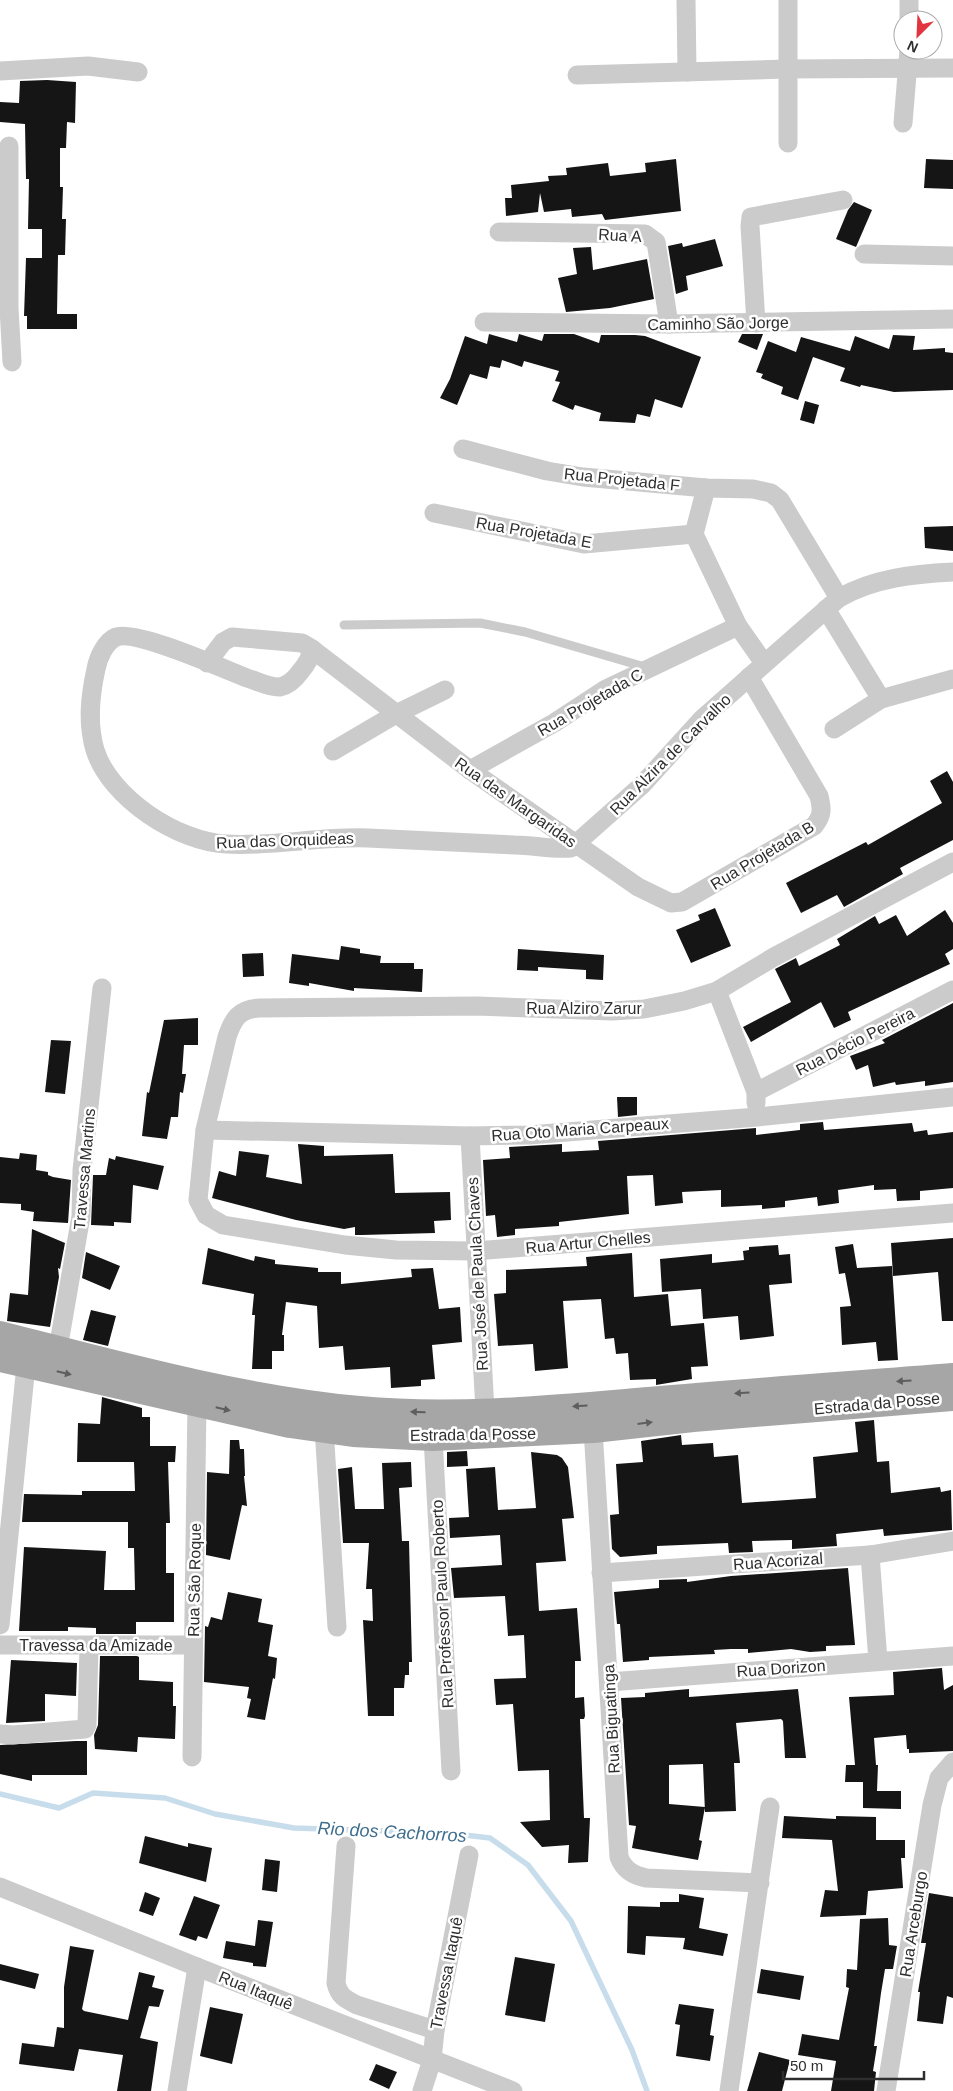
<svg xmlns="http://www.w3.org/2000/svg" width="953" height="2091" font-family="Helvetica,sans-serif">
<style>
.lines{fill:none;stroke-linecap:round;stroke-linejoin:round}
.stream{stroke:#c8ddeb;stroke-width:5.5}
.building{fill:#151515}
.lane{stroke:#cbcbcb;stroke-width:9}
.street{stroke:#cbcbcb;stroke-width:19}
.primary{stroke:#a6a6a6;stroke-width:28}
.oneway{fill:#5e5e5e}
.labels{text-anchor:middle;stroke-width:5;stroke-linejoin:round;paint-order:stroke}
.street-label{font-size:16px;fill:#2e2e2e;stroke:#fff}
.water-label{font-size:18px;font-style:italic;fill:#3e6e8e;stroke:#fff}
</style>
<rect width="100%" height="100%" fill="#fff"/>
<g class="lines">
<path class="stream" d="M0 1794 59 1808 93 1793 165 1798 215 1814 294 1828 448 1833 490 1838 528 1865 571 1921 632 2050 647 2091"/>
</g>
<g class="building">
<path d="M47 80 76 82 75 123 67 122 66 148H60V187H63L62 219H66L65 255H58L57 314H77V329H27V316H24L26 258H42V229H28L29 179H26L25 124 0 122V102L19 103 20 81Z"/>
<path d="M676 159 681 211 605 220 602 214 572 217 571 209 544 212 540 193 538 212 506 216 505 198H512L511 185 549 181 548 176 567 175 566 168 608 163 610 176 646 172 645 163Z"/>
<path d="M926 159 953 160V189L924 188Z"/>
<path d="M854 202 872 210 856 247 836 239 848 210Z"/>
<path d="M715 239 723 266 686 276 688 290 676 294 668 246 682 243 683 247Z"/>
<path d="M591 247 593 270 647 259 654 299 610 308 566 312 558 278 577 274 573 248Z"/>
<path d="M489 334 517 342 519 334 542 341 544 334H574L599 343 601 335H635L645 336 701 357 682 408 655 399 650 417 637 414 635 423 599 421 601 413 575 405 573 410 552 401 560 382 555 381 559 371 524 361 522 367 502 360 500 368 490 366 487 379 470 374 457 405 440 398 450 379 465 336 487 344Z"/>
<path d="M742 334H763L757 350 738 342Z"/>
<path d="M893 335 915 336 913 350 945 348V352L953 353V390L894 392 861 385 860 387 840 381 845 368 813 357 798 400 781 394 783 387 761 378 763 374 756 372 768 341 796 352 801 337 850 351 855 336 889 349Z"/>
<path d="M805 401 819 405 814 424 800 420Z"/>
<path d="M953 526V551L925 548 924 527Z"/>
<path d="M947 771 953 782V840L900 868 903 874 844 907 837 895 801 913 786 883 866 842 868 845 942 803 930 781Z"/>
<path d="M715 908 731 946 691 963 676 930 700 920 698 915Z"/>
<path d="M945 910 953 923V949L945 954 950 964 848 1012 851 1020 834 1028 821 1002 751 1042 743 1027 791 1002 775 969 796 958 799 966 840 945 837 939 875 916 879 924 896 915 907 936Z"/>
<path d="M341 946 360 949V953L381 956 380 963H414V969H423L422 992 354 988V991L309 983V986L289 983 292 954 339 960Z"/>
<path d="M518 949 604 955 603 980 586 979V970L538 967V971L517 970Z"/>
<path d="M263 953 264 976 243 977 242 954Z"/>
<path d="M953 1003V1082L925 1086V1081L896 1085 895 1082 873 1087 868 1065 856 1070 850 1056 885 1043 882 1040Z"/>
<path d="M198 1018V1045H184L182 1074H186L183 1093 180 1092 178 1117H171L167 1139 142 1136 147 1092 149 1093 164 1020Z"/>
<path d="M51 1040 71 1041 65 1094 45 1092Z"/>
<path d="M617 1097H637V1115L618 1117Z"/>
<path d="M823 1122 824 1130 912 1123 914 1132 927 1130 928 1135 953 1132V1188L920 1191V1200L897 1201 896 1189 874 1190V1185L838 1190 839 1203 818 1206 817 1197 785 1201V1207L762 1209V1205L721 1207V1190L682 1192 683 1203 655 1206 653 1175 627 1176 629 1214 559 1222V1226L515 1229V1235L497 1237 495 1215 486 1216 483 1160 510 1158 509 1147 562 1144V1152L599 1150 598 1141 756 1128V1135L800 1130V1124Z"/>
<path d="M298 1144 324 1146V1156L393 1154 395 1193 450 1192 451 1220 434 1221 435 1233 362 1235H355V1227L344 1229 296 1220 212 1198 219 1171 236 1176 239 1151 269 1155 266 1177 302 1184Z"/>
<path d="M20 1153 37 1155 36 1170 48 1172V1175L53 1177 71 1180 68 1223 33 1221 34 1212 21 1210V1204L0 1203V1157L19 1159Z"/>
<path d="M116 1156 164 1166 158 1190 133 1185 131 1223 114 1222V1226L91 1225 93 1175H106L109 1158 115 1160Z"/>
<path d="M32 1229 65 1243 60 1269 58 1268 59 1277 50 1327 7 1321 10 1293 28 1295Z"/>
<path d="M953 1238V1321H942L938 1272 893 1276 891 1243Z"/>
<path d="M853 1244 857 1268 892 1266 898 1360 878 1361 876 1342 842 1345 840 1307 851 1306 845 1273 839 1274 835 1247Z"/>
<path d="M778 1245 779 1255 790 1254 792 1283 769 1285 774 1336 740 1340 738 1316 703 1319 701 1289 662 1292 660 1259 712 1254V1263L744 1260 743 1251 749 1250V1247Z"/>
<path d="M208 1248 254 1261 255 1256 275 1260V1264L318 1268V1272H341V1284L412 1277 411 1269 433 1268 439 1309 460 1307 462 1342 432 1345 435 1379 421 1380V1386L391 1388 390 1367 345 1370 343 1346 319 1348 317 1306 286 1302 282 1335H284V1351H272V1369H252L255 1315H252L254 1294 202 1284Z"/>
<path d="M86 1252 120 1266 110 1290 82 1278Z"/>
<path d="M632 1253 634 1297 668 1294 671 1326 704 1323 708 1366 691 1367 692 1379 656 1385V1379L630 1380 628 1353 616 1354 614 1338 605 1339 601 1299 563 1301 568 1368 535 1371 533 1344 498 1346 494 1294 506 1293V1270L587 1266 586 1257Z"/>
<path d="M91 1310 116 1316 108 1346 83 1340Z"/>
<path d="M102 1397 142 1408V1417H150V1446H176L175 1462H168L170 1523H166V1573H174V1622H136V1634H96V1628L68 1627V1631H19L24 1547 106 1551 104 1590H135L134 1548H128V1522H22L24 1494 82 1495V1491H135L134 1462H77L78 1423 100 1424Z"/>
<path d="M874 1420 877 1462 889 1461 891 1493 940 1487 941 1492 951 1490 952 1530 884 1536 883 1529 836 1534 837 1546 792 1549V1540L752 1541 753 1552 729 1553 728 1543 657 1546V1554L620 1557 612 1549 610 1515 619 1514 616 1464 643 1462 641 1441 681 1435 682 1445 713 1443 714 1457 738 1455 742 1503 816 1498 813 1457 858 1452 855 1422Z"/>
<path d="M230 1440H239L240 1449H244L245 1476H244L247 1506 242 1505 230 1560 206 1555 207 1472 229 1474Z"/>
<path d="M467 1451 468 1466 447 1467V1452Z"/>
<path d="M531 1452 557 1455 562 1458 568 1467 574 1518 562 1519 566 1561 536 1563 539 1611 577 1608 581 1661H575V1698L584 1697 585 1716 584 1719H580L584 1818H590L588 1862 568 1863 569 1845 542 1847 520 1822 550 1820 549 1770 518 1771 513 1704 496 1705 494 1679 526 1678 524 1635 508 1636 505 1596 454 1598 451 1568 502 1565 500 1535 450 1538 449 1518 469 1517 466 1469 495 1467 498 1510 536 1508Z"/>
<path d="M411 1462 412 1487 399 1488 402 1541H409L412 1662H409V1675H405L404 1688H394V1716H368L363 1620 373 1621 372 1589H366L369 1543H343L338 1469 352 1467 355 1509H384L382 1463Z"/>
<path d="M848 1568 855 1645 826 1646V1651L810 1652 791 1649 748 1653V1649H731L714 1650 715 1654 649 1657V1660L623 1662 620 1624H617L614 1592 659 1588V1580L687 1579V1582L731 1576Z"/>
<path d="M228 1592 262 1599 258 1622 273 1625 268 1656 277 1658 275 1679 273 1678 265 1720 247 1717 251 1699 247 1698 249 1687 204 1682 205 1626 208 1627 211 1617 222 1620Z"/>
<path d="M100 1656H137L139 1657V1680L173 1682V1706H176L175 1739 138 1737 137 1752 95 1749 94 1735 98 1725Z"/>
<path d="M11 1660 77 1663 76 1696 45 1694V1721L6 1723Z"/>
<path d="M942 1668 944 1690 953 1685V1751L909 1753V1749H907L906 1735 874 1738 876 1765H878L877 1791H901V1809L863 1808V1782H845L846 1765H855L849 1697 894 1695 893 1672Z"/>
<path d="M689 1689V1697L798 1689 806 1758H785L783 1721 781 1719 736 1723 740 1763H734L736 1811 705 1812 703 1764 669 1765V1804L705 1807 699 1840 702 1841 698 1860 632 1848 636 1826 629 1825 621 1698 645 1697V1693Z"/>
<path d="M76 1741H87V1775H32V1781L0 1774V1745Z"/>
<path d="M784 1816 836 1819V1816L876 1817V1840H905V1858H901L903 1888 868 1891 866 1915 820 1917 825 1890 838 1891 832 1840 782 1838Z"/>
<path d="M145 1836 188 1847V1843L212 1848 206 1882 139 1863Z"/>
<path d="M265 1859 280 1861 277 1892 262 1890Z"/>
<path d="M145 1892 160 1898 153 1916 139 1911Z"/>
<path d="M929 1893 953 1897V1998L947 1996 943 2024 917 2021 920 1992H918L926 1943H921Z"/>
<path d="M679 1894 704 1898 699 1928 728 1934 723 1956 683 1949 685 1938 646 1936 645 1955 627 1953 628 1906 660 1907V1902H679Z"/>
<path d="M194 1896 220 1905 207 1939 198 1936 196 1941 179 1935Z"/>
<path d="M888 1918 889 1945 897 1946 893 1969H885L881 1993 874 2046H877L873 2071 876 2072 874 2091H831L836 2061 798 2055 802 2034 839 2040 849 1988 846 1987 847 1969 857 1970 860 1919Z"/>
<path d="M258 1920 273 1922 266 1967 253 1966V1963L223 1958 226 1941 255 1946Z"/>
<path d="M70 1946 94 1950 82 2009 84 2011 128 2020 139 1972 155 1976 152 1987 164 1990 159 2007 149 2006 140 2038 158 2042 151 2091H117L123 2055 79 2049 74 2071 19 2064 22 2043 54 2047 57 2027 64 2028V1987Z"/>
<path d="M515 1957 555 1964 545 2022 505 2015Z"/>
<path d="M0 1964 39 1974 35 1989 0 1980Z"/>
<path d="M761 1969 804 1976 800 2000 757 1993Z"/>
<path d="M679 2004 714 2009 710 2035 714 2036 710 2061 676 2056 680 2025 675 2024Z"/>
<path d="M210 2007 243 2014 232 2064 200 2056Z"/>
<path d="M759 2052 790 2060 782 2091H747Z"/>
<path d="M376 2064 397 2072 389 2089 369 2080Z"/>
</g>
<g class="lines">
<path class="lane" d="M344 625 480 623 525 632 645 667"/>
<g class="street">
<path d="M686 0 687 72"/>
<path d="M909 0V20"/>
<path d="M0 71 88 66 138 72"/>
<path d="M577 75 787 69 953 68"/>
<path d="M903 123 909 50"/>
<path d="M788 143V0"/>
<path d="M9 146V308L12 362"/>
<path d="M499 232 645 234 656 242 669 324"/>
<path d="M864 254 953 256"/>
<path d="M484 322 669 324 953 319"/>
<path d="M756 323 750 226 751 217 843 200"/>
<path d="M463 449 547 471 583 477 706 488 753 489 771 493 780 500 839 598"/>
<path d="M706 488 694 534 738 626 764 663"/>
<path d="M434 513 584 544 694 534"/>
<path d="M826 609 881 699"/>
<path d="M312 649 470 770 638 887 671 903 682 902 814 826C823 815 822 809 819 796L749 677"/>
<path d="M207 663 223 642 232 637 302 643 312 649C311 658 306 665 300 672 295 679 289 685 280 687 270 688 257 681 247 678 224 669 135 629 116 637 105 642 98 658 96 669 90 696 87 723 95 750 110 798 178 842 226 844 273 847 321 836 368 838 417 840 466 843 515 845 534 845 553 850 571 848L641 786 703 718 839 598C874 578 914 574 953 572"/>
<path d="M834 729 881 699 953 679"/>
<path d="M333 751 396 714 445 690"/>
<path d="M470 770 554 723 606 689 738 626"/>
<path d="M953 862 774 957 717 991 684 1001 644 1009 612 1011 477 1006 259 1008C239 1009 233 1019 227 1037L205 1130 198 1200 206 1215 223 1225 345 1245 396 1250 475 1251 953 1213"/>
<path d="M717 991 756 1092V1103"/>
<path d="M756 1092 953 990"/>
<path d="M205 1130 470 1136 529 1135 757 1117 953 1097"/>
<path d="M470 1136 485 1411"/>
<path d="M58 1349 81 1216 82 1170 102 988"/>
<path d="M324 1429 337 1627"/>
<path d="M593 1429 619 1857C624 1870 633 1875 646 1878L760 1883"/>
<path d="M433 1437 451 1771"/>
<path d="M870 1555 878 1661"/>
<path d="M601 1573 870 1555 953 1541"/>
<path d="M0 1625 26 1365"/>
<path d="M0 1645H193"/>
<path d="M609 1682 953 1656"/>
<path d="M0 1734 13 1735 85 1729 87 1725 89 1646"/>
<path d="M192 1757 197 1403"/>
<path d="M346 1846 336 1983C339 1996 345 1999 357 2005L435 2030"/>
<path d="M0 1887 197 1967 513 2091"/>
<path d="M177 2091 197 1967"/>
<path d="M422 2091 432 2060 435 2030 469 1855"/>
<path d="M729 2091 770 1807"/>
<path d="M886 2091 932 1805 939 1778 953 1762"/>
</g>
<g class="primary">
<path d="M0 1335C117 1365 240 1399 359 1410 455 1419 554 1409 649 1401 750 1392 852 1385 953 1377"/>
<path d="M0 1358 290 1424 353 1433 433 1437 593 1429 693 1418 953 1397"/>
</g>
</g>
<defs><path id="oneway-solid" d="M-6-.8H1V-3.2L6.5 0L1 3.2V.8H-6Z" transform="scale(1.25)"/></defs>
<g class="oneway">
<use href="#oneway-solid" transform="translate(64 1373) rotate(13)"/>
<use href="#oneway-solid" transform="translate(904 1381) rotate(176)"/>
<use href="#oneway-solid" transform="translate(742 1393) rotate(176)"/>
<use href="#oneway-solid" transform="translate(580 1406) rotate(176)"/>
<use href="#oneway-solid" transform="translate(223 1409) rotate(13)"/>
<use href="#oneway-solid" transform="translate(418 1412) rotate(-179)"/>
<use href="#oneway-solid" transform="translate(645 1423) rotate(-7)"/>
</g>
<g class="labels">
<g class="street-label">
<text transform="translate(620 235) rotate(3)" y="6">Rua A</text>
<text transform="translate(718 323) rotate(-1)" y="6">Caminho São Jorge</text>
<text transform="translate(622 479) rotate(6)" y="6">Rua Projetada F</text>
<text transform="translate(534 532) rotate(10)" y="6">Rua Projetada E</text>
<text transform="translate(590 702) rotate(-30)" y="6">Rua Projetada C</text>
<text transform="translate(670 754) rotate(-45)" y="6">Rua Alzira de Carvalho</text>
<text transform="translate(516 802) rotate(35)" y="6">Rua das Margaridas</text>
<text transform="translate(285 840) rotate(-2)" y="6">Rua das Orquideas</text>
<text transform="translate(762 855) rotate(-31)" y="6">Rua Projetada B</text>
<text x="584" y="1014">Rua Alziro Zarur</text>
<text transform="translate(855 1041) rotate(-27)" y="6">Rua Décio Pereira</text>
<text transform="translate(580 1129) rotate(-4)" y="6">Rua Oto Maria Carpeaux</text>
<text transform="translate(84 1169) rotate(-85)" y="6">Travessa Martins</text>
<text transform="translate(588 1242) rotate(-5)" y="6">Rua Artur Chelles</text>
<text transform="translate(477 1274) rotate(-93)" y="6">Rua José de Paula Chaves</text>
<text transform="translate(877 1403) rotate(-5)" y="6">Estrada da Posse</text>
<text transform="translate(473 1434) rotate(-1)" y="6">Estrada da Posse</text>
<text transform="translate(778 1561) rotate(-4)" y="6">Rua Acorizal</text>
<text transform="translate(194 1580) rotate(-89)" y="6">Rua São Roque</text>
<text transform="translate(442 1604) rotate(-93)" y="6">Rua Professor Paulo Roberto</text>
<text x="96" y="1651">Travessa da Amizade</text>
<text transform="translate(781 1668) rotate(-4)" y="6">Rua Dorizon</text>
<text transform="translate(611 1719) rotate(-93)" y="6">Rua Biguatinga</text>
<text transform="translate(913 1924) rotate(-81)" y="6">Rua Arceburgo</text>
<text transform="translate(446 1973) rotate(-79)" y="6">Travessa Itaquê</text>
<text transform="translate(256 1990) rotate(22)" y="6">Rua Itaquê</text>
</g>
<g class="water-label">
<text transform="translate(392 1832) rotate(3)" y="6">Rio dos Cachorros</text>
</g>
</g>
<g transform="translate(918 35) rotate(204)"><circle r="24" fill="#ffffff" stroke="#ababab"/>
<path d="M0-4L9 19L0 12L-9 19Z" fill="#e1343e"/>
<text y="-8" font-size="14" font-weight="bold" text-anchor="middle" fill="#2e2e2e">N</text>
</g>
<path d="M783 2071v8h141v-8" fill="none" stroke="#2e2e2e" stroke-width="2.5"/>
<text x="790" y="2071" font-size="15" fill="#2e2e2e" stroke="#ffffff" stroke-width="4" paint-order="stroke">50 m</text>
</svg>
